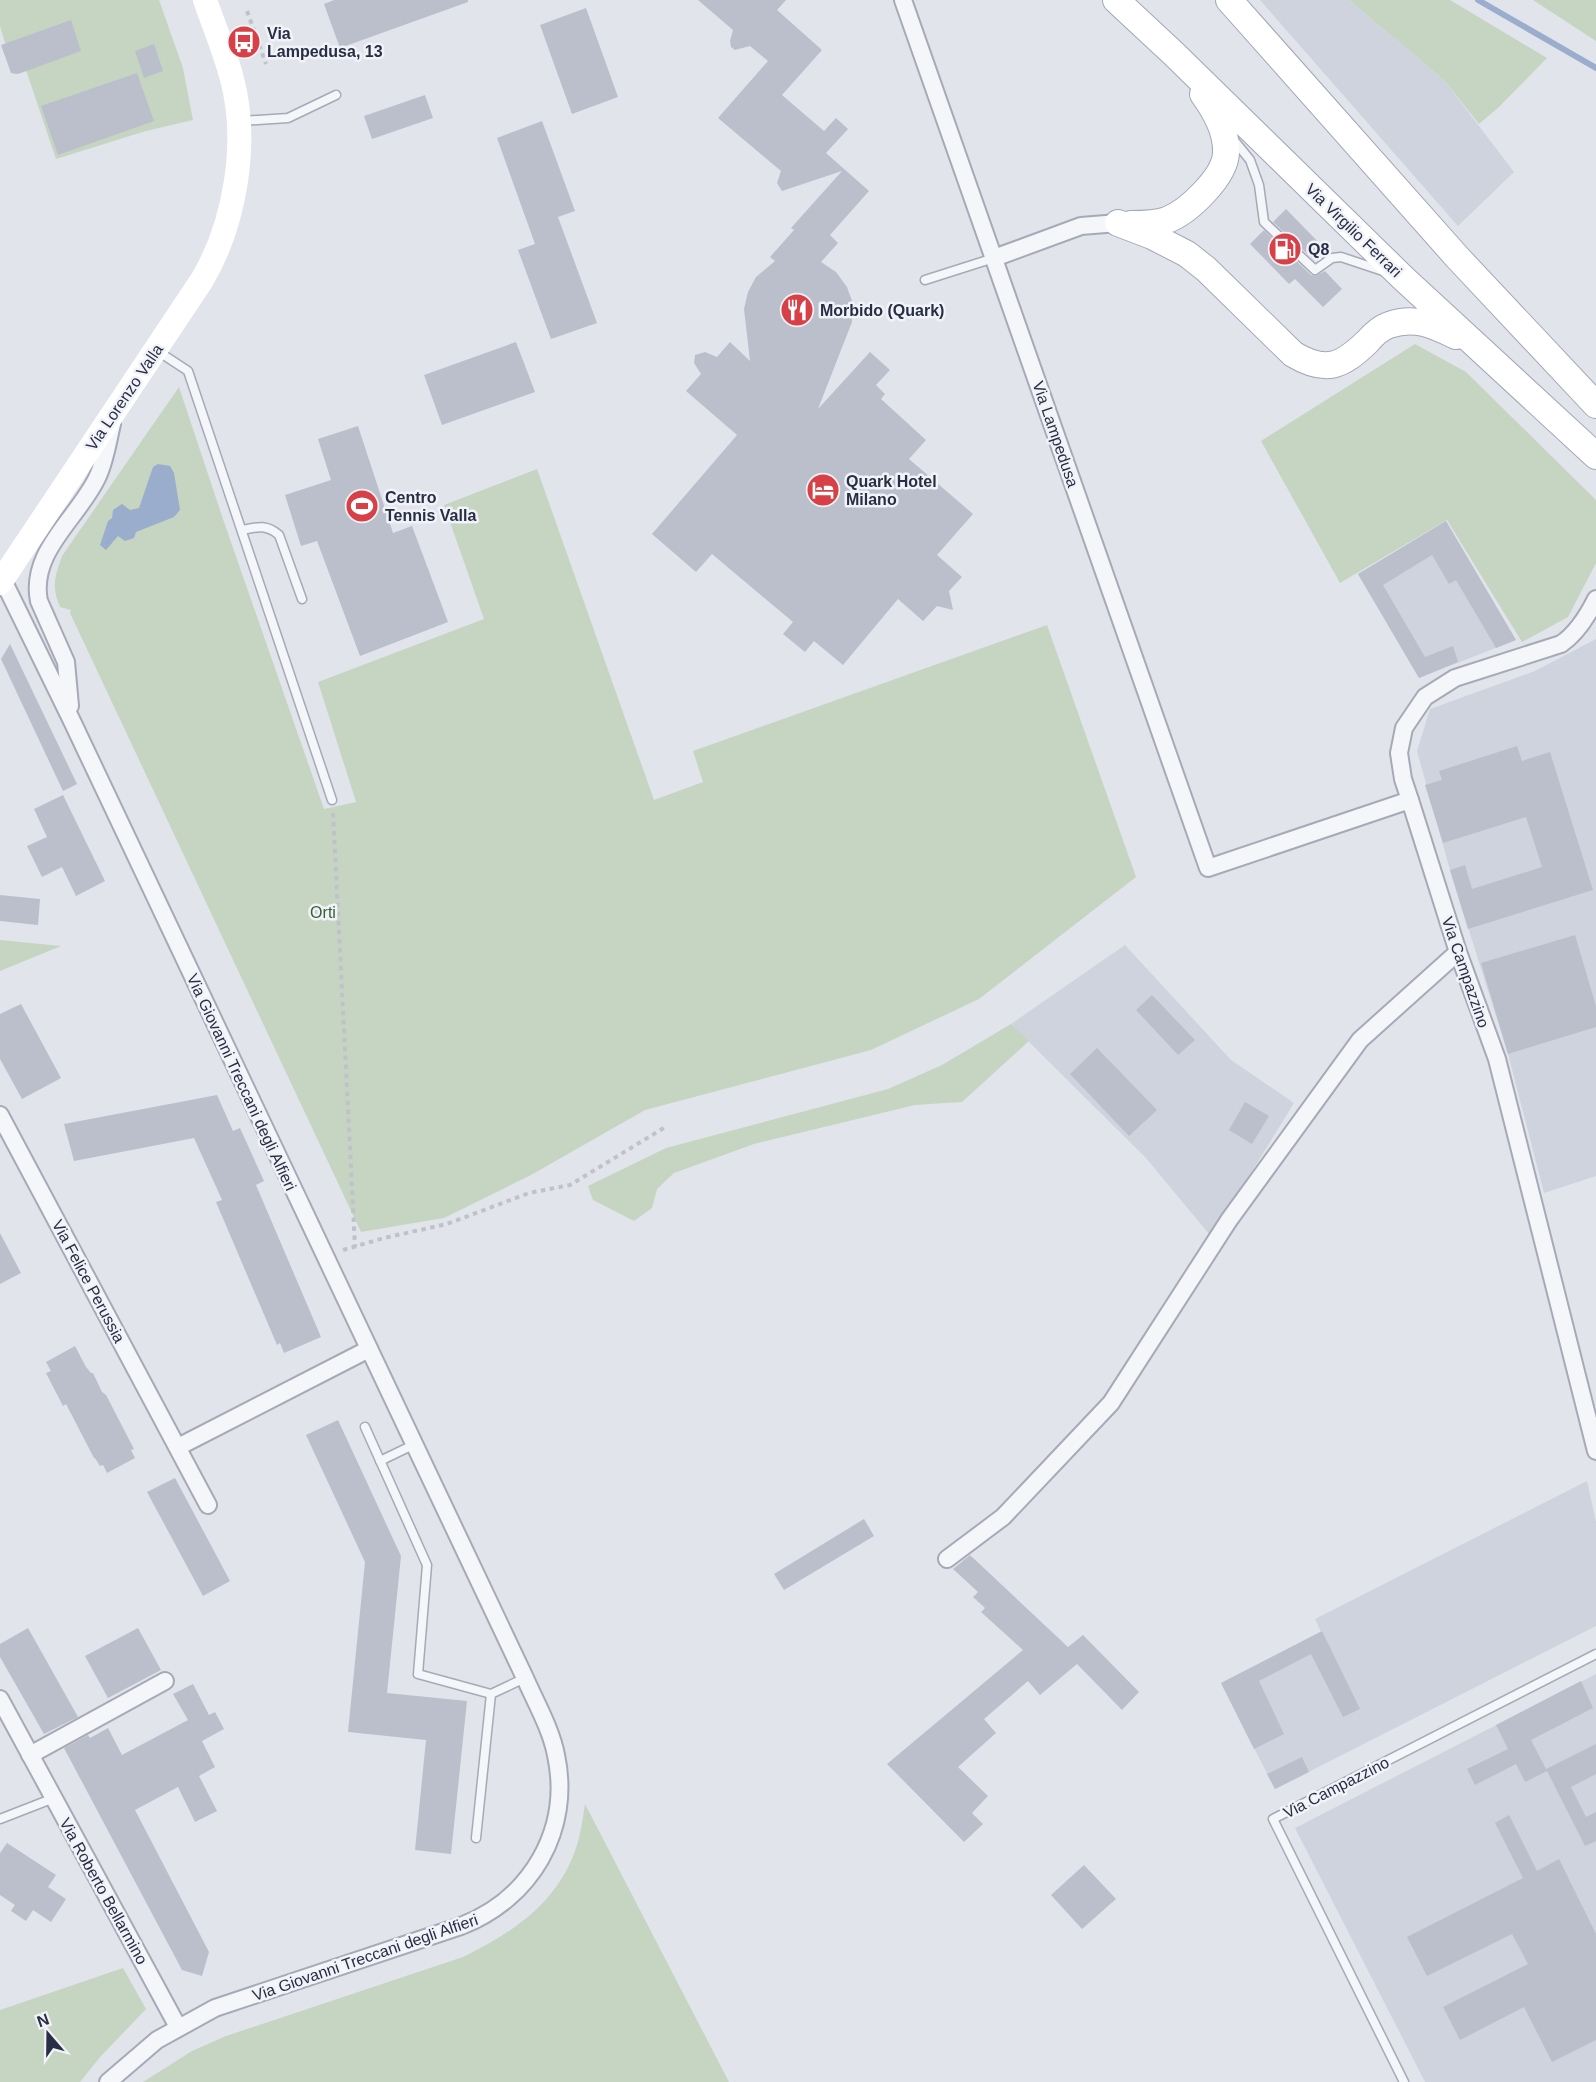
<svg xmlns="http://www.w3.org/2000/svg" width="1596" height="2082" font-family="Helvetica,sans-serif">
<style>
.built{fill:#cfd3dd}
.green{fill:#c5d5c2}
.water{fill:#9aadcd}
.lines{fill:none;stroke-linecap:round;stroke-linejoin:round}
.stream{stroke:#9aadcd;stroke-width:6}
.building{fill:#bbbfcb}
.lane-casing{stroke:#a6aab6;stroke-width:11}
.street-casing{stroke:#a6aab6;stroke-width:20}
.primary-casing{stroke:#a0a7b7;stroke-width:28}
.path{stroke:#c0c2ca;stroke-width:4;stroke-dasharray:4.5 4.5;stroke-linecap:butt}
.lane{stroke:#f5f6f9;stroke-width:8}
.street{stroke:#f5f6f9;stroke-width:16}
.secondary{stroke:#fff;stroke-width:24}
.primary{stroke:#fff;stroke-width:26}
.labels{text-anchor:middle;stroke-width:5;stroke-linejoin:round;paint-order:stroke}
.poi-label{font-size:16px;font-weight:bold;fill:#282f44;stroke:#f1f3f8;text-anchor:start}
.street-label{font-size:16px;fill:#282f44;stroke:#f1f3f8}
.park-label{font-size:16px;fill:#386035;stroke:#f1f3f8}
</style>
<rect width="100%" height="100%" fill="#e1e4eb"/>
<g class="built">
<path d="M1260 0H1349L1444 80 1514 172 1458 226Z"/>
<path d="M1446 521 1516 640 1419 678 1358 574Z"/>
<path d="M1596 639V1176L1544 1193 1508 1054 1450 870 1417 751 1430 709 1535 671Z"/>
<path d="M1125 945 1231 1060 1294 1103 1230 1207 1209 1234 1146 1158 1011 1024Z"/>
<path d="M1587 1481 1596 1522V1626L1275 1789 1221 1683 1321 1632 1315 1619Z"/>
<path d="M1596 1674V2082H1425L1295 1828Z"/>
</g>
<g class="green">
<path d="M0 0H159L183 68 193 120 146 131 56 159 26 70 14 74 0 26Z"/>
<path d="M1349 0H1450L1547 58 1499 107 1479 124 1444 80Z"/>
<path d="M1533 0H1596V41Z"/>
<path d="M1415 344 1466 372 1596 500V563L1568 617 1522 642 1447 520 1340 583 1261 441Z"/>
<path d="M179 387 224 522 324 809 356 802 318 682 484 619 444 505 537 469 654 800 703 782 693 751 1047 625 1136 877 979 999 871 1050 645 1110 531 1175 444 1218 361 1232 70 613 71 610 60 607C51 585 55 577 62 556Z"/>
<path d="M0 940 61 946 0 971Z"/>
<path d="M1011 1024 1029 1041 962 1102 915 1105 754 1144 674 1173 657 1189 652 1208 634 1221 593 1200 588 1186 666 1148 888 1089 942 1065Z"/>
<path d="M585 1804 729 2082H143L192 2051 226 2036 463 1957C514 1932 559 1902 577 1845 581 1832 583 1817 585 1804Z"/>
<path d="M123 1968 146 2009 101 2056 80 2082H0V2010Z"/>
</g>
<path class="water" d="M158 464 170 466 174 473 180 510 174 517 136 532 134 538 125 541 118 536 106 550 100 545 108 521 112 518 113 510 122 504 130 510 139 508 153 467Z"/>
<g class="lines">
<path class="stream" d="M1478 0 1596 68"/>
</g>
<g class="building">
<path d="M334 0H468V2L340 48 324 4Z"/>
<path d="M698 0H786L777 10 822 50 782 95 824 131 836 118 848 129 826 153 869 191 830 235 838 243 821 262 836 272 847 287 853 304 852 322 818 409 870 352 890 370 876 385 885 394 881 399 926 440 909 459 973 514 937 555 962 577 949 591 953 610 937 606 923 621 898 599 843 665 814 641 805 652 783 634 793 622 712 554 696 572 652 534 737 435 686 391 701 374 694 363 695 355 705 352 717 357 730 342 750 361 744 309 748 292 756 277 775 261 770 257 794 230 791 228 842 171 782 191 777 183 781 171 718 118 768 61 750 46 735 50 731 47 730 41 733 30Z"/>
<path d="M586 8 618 97 572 114 540 25Z"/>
<path d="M71 20 81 51 18 74 11 73 1 45Z"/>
<path d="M154 44 163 71 144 78 135 51Z"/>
<path d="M137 73 154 121 58 155 41 106Z"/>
<path d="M425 95 433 118 372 139 364 116Z"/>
<path d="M542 121 575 211 558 217 597 323 551 339 518 250 535 244 497 138Z"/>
<path d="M1286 209 1325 249 1314 260 1273 222Z"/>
<path d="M1264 230 1311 275 1316 276 1325 271 1342 289 1323 307 1295 279 1289 284 1250 244Z"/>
<path d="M516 342 535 392 442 425 424 375Z"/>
<path d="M358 426 393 533 412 526 448 622 360 656 317 541 301 546 285 495 331 480 318 439Z"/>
<path d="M1446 521 1516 640 1496 648 1456 580 1449 584 1432 555 1383 585 1425 657 1453 646 1458 662 1419 678 1358 574Z"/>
<path d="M10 644 77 784 63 791 1 659Z"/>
<path d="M1517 746 1522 761 1550 752 1593 890 1468 929 1450 870 1465 865 1472 889 1542 867 1526 817 1443 843 1425 785 1442 780 1439 771Z"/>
<path d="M63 795 105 881 76 896 62 867 42 877 27 846 47 837 34 809Z"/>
<path d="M0 895 40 899 38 925 0 921Z"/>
<path d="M1575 935 1596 1006V1027L1508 1054 1481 963Z"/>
<path d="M1152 995 1195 1040 1178 1055 1136 1010Z"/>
<path d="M21 1004 61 1078 22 1099 0 1059V1014Z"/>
<path d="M1097 1048 1157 1110 1129 1136 1070 1074Z"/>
<path d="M217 1095 233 1131 240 1128 264 1181 256 1185 321 1337 284 1353 280 1343 277 1345 216 1202 222 1200 194 1138 74 1161 64 1124Z"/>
<path d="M1245 1102 1269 1116 1252 1144 1229 1130Z"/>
<path d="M0 1233 21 1273 0 1284Z"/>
<path d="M75 1346 86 1367 91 1373H93L102 1392 106 1395 134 1449 131 1450 135 1458 107 1473 103 1465 100 1466 95 1458H94L66 1404 63 1406 46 1373 51 1371 46 1362Z"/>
<path d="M338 1420 401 1556 387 1693 467 1701 451 1854 415 1850 426 1740 348 1732 365 1562 306 1435Z"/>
<path d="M175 1478 230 1581 203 1596 147 1492Z"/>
<path d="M864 1519 874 1536 784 1590 774 1574Z"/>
<path d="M970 1555 1068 1647 1083 1635 1139 1692 1122 1710 1077 1664 1040 1695 1028 1681 984 1719 996 1733 958 1767 988 1796 972 1813 983 1824 964 1842 887 1764 1023 1650 981 1612 985 1608 973 1597 978 1592 953 1569Z"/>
<path d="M28 1628 78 1717 44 1734 0 1657V1644Z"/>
<path d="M138 1628 161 1670 108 1698 85 1656Z"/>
<path d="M1322 1631 1360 1709 1343 1717 1311 1654 1259 1681 1284 1734 1254 1749 1221 1683Z"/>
<path d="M1581 1681 1593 1708 1531 1740 1546 1769 1596 1744V1774L1571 1787 1586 1817 1596 1812V1841L1585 1846 1547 1771 1525 1782 1516 1764 1475 1785 1467 1769 1508 1749 1496 1725Z"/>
<path d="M193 1684 209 1715 215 1712 224 1729 202 1741 215 1767 199 1776 217 1811 195 1822 178 1787 135 1810 209 1952 202 1976 182 1970 64 1748 88 1735 90 1738 108 1728 122 1755 188 1720 173 1694Z"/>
<path d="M1302 1757 1309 1772 1275 1789 1267 1774Z"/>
<path d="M1509 1815 1537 1871 1559 1859 1596 1934V2040L1552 2062 1524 2007 1460 2040 1443 2007 1528 1964 1512 1934 1427 1976 1407 1937 1523 1878 1495 1823Z"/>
<path d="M7 1843 56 1875 48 1887 66 1899 51 1922 33 1910 26 1921 11 1911 15 1905 0 1895V1853Z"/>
<path d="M1084 1865 1116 1899 1082 1929 1051 1895Z"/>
</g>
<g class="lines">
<g class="lane-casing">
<g id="lane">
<path d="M241 121 288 118 336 95"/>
<path d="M1233 139 1250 160 1259 185 1264 222 1315 270 1332 258 1341 257 1383 271"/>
<path d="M925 280 994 258"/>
<path d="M156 350 188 371 332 800"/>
<path d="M242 530C257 527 266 524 279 535L302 599"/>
<path d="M365 1427 427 1565 418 1674 491 1694 525 1678"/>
<path d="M380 1461 413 1445"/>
<path d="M0 1819 54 1798"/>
<path d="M476 1838 491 1694"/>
<path d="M1404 2082 1273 1819 1596 1654"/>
</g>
</g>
<g class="street-casing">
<g id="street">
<path d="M903 0 1208 868 1410 800"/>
<path d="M994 258 1081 226 1118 223"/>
<path d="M0 574 71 719 525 1678C536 1703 551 1729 556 1755 572 1830 531 1899 461 1926L215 2008 157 2040 108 2082"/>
<path d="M1596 599C1588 615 1576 634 1561 644L1455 678 1425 697 1404 728 1399 753 1403 779 1410 800 1458 952 1497 1059 1596 1451"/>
<path d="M70 706 66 662 39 601C29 552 78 518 97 478 105 462 108 441 112 424"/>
<path d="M0 1115 208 1505"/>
<path d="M178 1447 369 1349"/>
<path d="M947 1559 1003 1517 1111 1403 1229 1220 1360 1040 1458 952"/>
<path d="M0 1699 178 2027"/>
<path d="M30 1755 165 1681"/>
</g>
</g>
<g class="primary-casing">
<g id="primary">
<path d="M1116 0 1174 54 1402 277 1596 456"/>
<path d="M1229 0 1457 257 1596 405"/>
<path d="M1118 223 1152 236 1187 254 1206 269 1293 354C1326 374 1342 366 1367 342 1373 335 1380 328 1389 325 1415 316 1433 325 1456 336"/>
<path d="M1131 224C1143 224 1155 224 1167 220 1188 212 1225 177 1226 153 1227 131 1215 111 1203 94"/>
</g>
</g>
<g class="path">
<path d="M247 11 266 64"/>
<path d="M333 813 355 1247"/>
<path d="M343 1250 384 1238 447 1224 529 1193 570 1185 667 1126"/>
</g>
<use href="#lane" class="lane"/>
<use href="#street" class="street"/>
<path class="secondary" d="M0 583 202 280C235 224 249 143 232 79 225 52 214 26 205 0"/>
<use href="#primary" class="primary"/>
</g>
<defs>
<g id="bus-disc" transform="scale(1.725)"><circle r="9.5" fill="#d64046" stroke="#f1f3f8"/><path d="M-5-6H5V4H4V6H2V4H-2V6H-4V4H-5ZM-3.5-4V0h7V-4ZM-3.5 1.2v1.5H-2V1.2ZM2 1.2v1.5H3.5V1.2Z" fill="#fff"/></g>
<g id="fuel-disc" transform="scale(1.725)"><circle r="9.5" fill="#d64046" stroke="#f1f3f8"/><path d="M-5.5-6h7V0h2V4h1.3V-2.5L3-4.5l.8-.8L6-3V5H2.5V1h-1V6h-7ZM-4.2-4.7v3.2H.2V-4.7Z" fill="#fff"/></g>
<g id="restaurant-disc" transform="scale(1.725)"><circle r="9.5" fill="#d64046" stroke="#f1f3f8"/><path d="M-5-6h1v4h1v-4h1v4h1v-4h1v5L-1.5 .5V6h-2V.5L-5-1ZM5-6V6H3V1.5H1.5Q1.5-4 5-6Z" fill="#fff"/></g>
<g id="hotel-disc" transform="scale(1.725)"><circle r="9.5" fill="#d64046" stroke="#f1f3f8"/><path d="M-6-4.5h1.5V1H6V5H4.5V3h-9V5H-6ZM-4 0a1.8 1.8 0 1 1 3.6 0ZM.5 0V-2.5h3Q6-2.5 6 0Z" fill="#fff"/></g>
<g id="stadium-disc" transform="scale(1.725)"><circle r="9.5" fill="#d64046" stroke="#f1f3f8"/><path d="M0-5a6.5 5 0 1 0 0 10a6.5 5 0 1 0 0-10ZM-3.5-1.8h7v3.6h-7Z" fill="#fff"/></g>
</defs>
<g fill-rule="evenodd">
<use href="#bus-disc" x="244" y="42"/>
<use href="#fuel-disc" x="1285" y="249"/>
<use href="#restaurant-disc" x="797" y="310"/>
<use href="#hotel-disc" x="823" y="490"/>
<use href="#stadium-disc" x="362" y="506"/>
</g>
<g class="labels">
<g class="poi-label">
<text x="267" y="39">Via<tspan x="267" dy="18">Lampedusa, 13</tspan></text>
<text x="1308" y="255">Q8</text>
<text x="820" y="316">Morbido (Quark)</text>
<text x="846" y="487">Quark Hotel<tspan x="846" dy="18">Milano</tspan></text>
<text x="385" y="503">Centro<tspan x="385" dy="18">Tennis Valla</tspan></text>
</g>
<g class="street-label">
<text transform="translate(1354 230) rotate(44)" y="6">Via Virgilio Ferrari</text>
<text transform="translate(124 397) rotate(-56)" y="6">Via Lorenzo Valla</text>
<text transform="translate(1056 434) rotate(71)" y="6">Via Lampedusa</text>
<text transform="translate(1466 972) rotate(71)" y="6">Via Campazzino</text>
<text transform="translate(242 1082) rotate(65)" y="6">Via Giovanni Treccani degli Alfieri</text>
<text transform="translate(89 1281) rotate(62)" y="6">Via Felice Perussia</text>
<text transform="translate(1336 1787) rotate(-27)" y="6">Via Campazzino</text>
<text transform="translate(104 1891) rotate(61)" y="6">Via Roberto Bellarmino</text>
<text transform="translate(365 1957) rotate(-19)" y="6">Via Giovanni Treccani degli Alfieri</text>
</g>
<g class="park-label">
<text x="323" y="918">Orti</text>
</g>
</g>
<g transform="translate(48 2034) rotate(340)" stroke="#f1f3f8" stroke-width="4.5" paint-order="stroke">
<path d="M0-4.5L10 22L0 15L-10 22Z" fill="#282f44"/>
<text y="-9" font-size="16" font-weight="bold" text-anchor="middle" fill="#282f44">N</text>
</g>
</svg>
